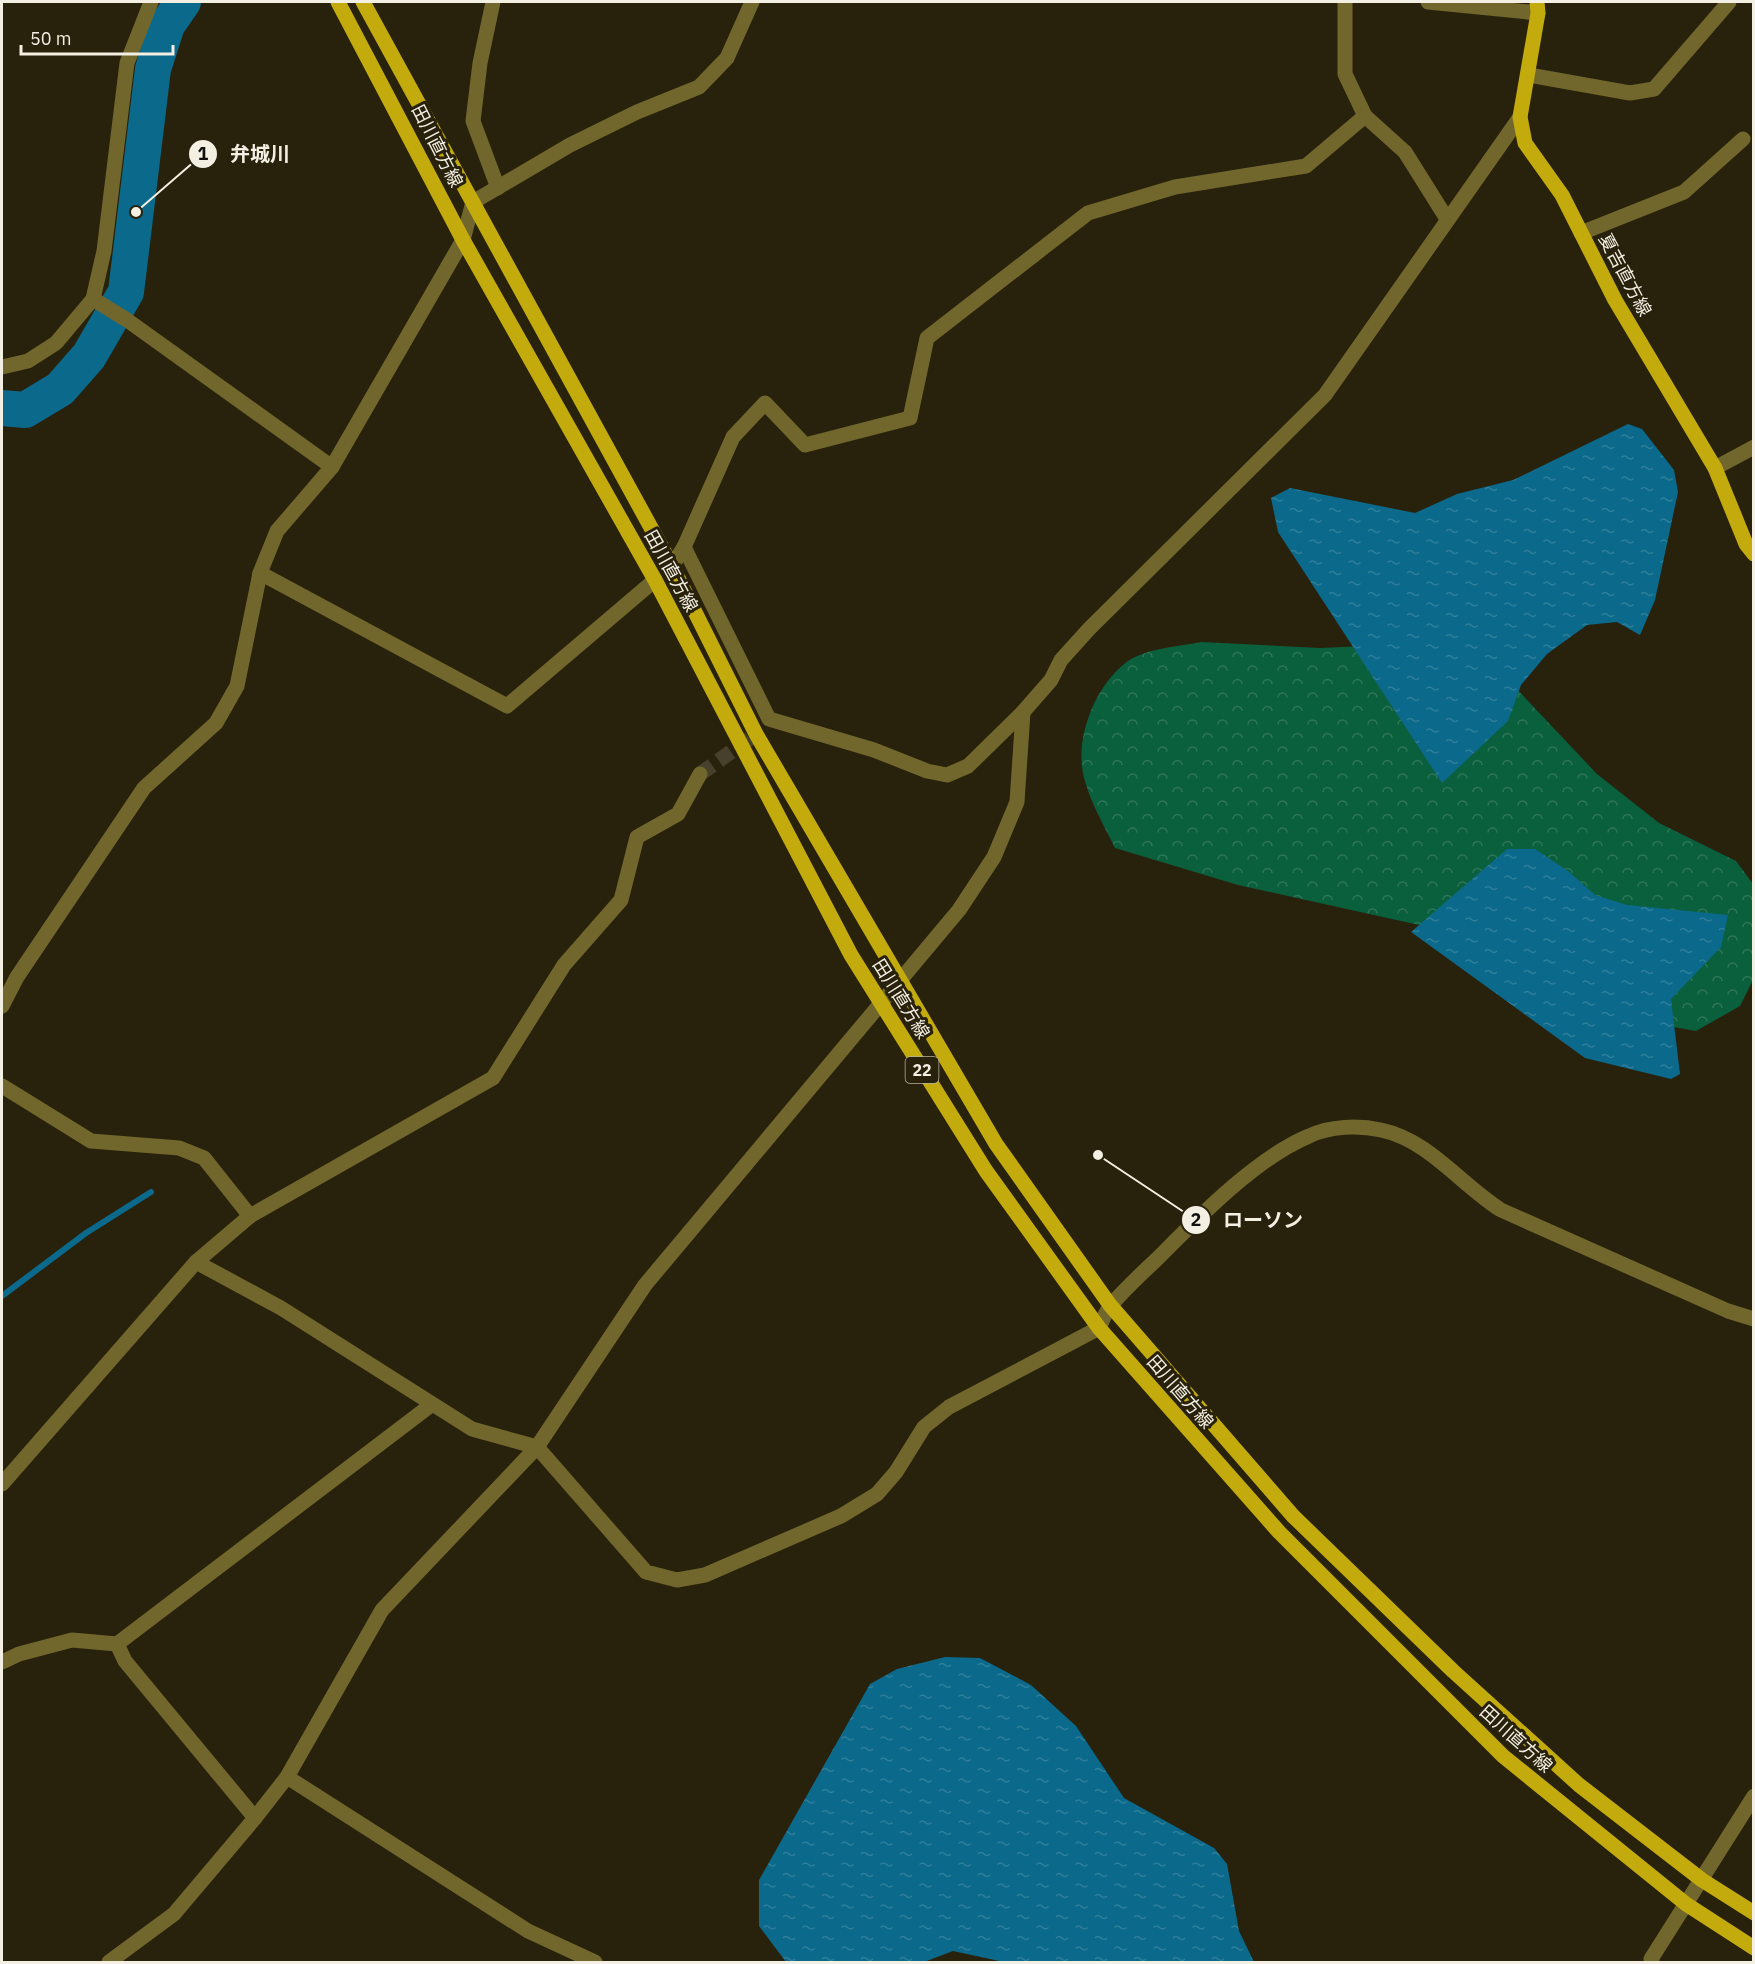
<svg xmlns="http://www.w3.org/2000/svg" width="1755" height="1964" font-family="'IBM Plex Sans','Noto Sans JP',sans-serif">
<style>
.forest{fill:url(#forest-crowns)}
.water{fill:url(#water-ripples)}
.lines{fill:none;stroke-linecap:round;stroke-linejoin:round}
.stream{stroke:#0b698b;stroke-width:6}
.river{stroke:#0b698b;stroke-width:36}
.minor-tunnel{stroke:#46402c;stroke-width:15;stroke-dasharray:15 8;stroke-linecap:butt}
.minor{stroke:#71672c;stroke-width:15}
.major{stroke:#c3ab0d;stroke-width:15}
.labels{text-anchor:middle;stroke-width:6;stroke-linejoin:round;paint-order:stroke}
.shield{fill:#28210c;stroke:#b6b1a2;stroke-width:1.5}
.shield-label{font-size:16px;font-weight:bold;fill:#f3efe2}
.street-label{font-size:18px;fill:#f3efe2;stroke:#28210c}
.leader{fill:none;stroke:#f3efe2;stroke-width:2}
.callout-dot{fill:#f3efe2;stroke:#28210c;stroke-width:2}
.mark-label{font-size:18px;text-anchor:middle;font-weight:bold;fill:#111}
.callout-label{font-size:20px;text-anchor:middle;font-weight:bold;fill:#f3efe2;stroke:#28210c;stroke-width:6;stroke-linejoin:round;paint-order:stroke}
</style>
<defs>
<pattern id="forest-crowns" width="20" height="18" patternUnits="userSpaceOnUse" patternTransform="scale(1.5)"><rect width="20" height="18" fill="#0a5f3c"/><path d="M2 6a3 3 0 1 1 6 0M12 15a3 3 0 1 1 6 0" fill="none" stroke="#2e7658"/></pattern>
<pattern id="water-ripples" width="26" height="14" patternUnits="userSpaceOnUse" patternTransform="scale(1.5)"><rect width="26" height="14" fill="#0b698b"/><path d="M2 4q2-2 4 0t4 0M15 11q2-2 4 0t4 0" fill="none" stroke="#2f7f9b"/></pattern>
</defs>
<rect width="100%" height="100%" fill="#28210c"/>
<path class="forest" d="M1201 642 1320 648 1389 645 1512 684 1597 774 1659 823 1736 861 1753 884V980L1740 1006 1696 1031 1668 1026 1419 925 1238 885 1115 848C1105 827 1091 804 1085 781 1073 743 1093 690 1123 665 1142 648 1177 647 1201 642Z"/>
<g class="water">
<path d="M1628 424 1642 429 1674 470 1678 492 1655 600 1640 635 1617 622 1587 625 1547 654 1521 685 1508 721 1442 783 1278 532 1271 498 1290 488 1415 513 1457 494 1513 480Z"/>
<path d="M1507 849H1535L1568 871 1595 895 1627 905 1728 915 1721 947 1671 999 1680 1074 1671 1079 1585 1058 1411 932Z"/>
<path d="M945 1657 980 1658 1031 1685 1076 1726 1124 1798 1214 1848 1227 1864 1239 1931 1254 1962H1004L953 1951 924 1962H786L759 1926V1880L870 1684 897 1669Z"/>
</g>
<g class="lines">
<path class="stream" d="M2 1296 86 1233 151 1192"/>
<path class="river" d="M2 408 25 410 60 389 89 356 126 292 153 69 167 25 183 2"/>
<path class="minor-tunnel" d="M700 774 756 734"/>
<g class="minor">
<path d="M493 2 480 63 473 121 498 188"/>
<path d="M1428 2 1538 13"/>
<path d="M1529 75 1630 93 1654 89 1729 2"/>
<path d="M1365 116 1405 152 1447 219"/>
<path d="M1581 233 1684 192 1743 139"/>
<path d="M93 299 127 320 332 467"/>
<path d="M2 367 28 361 56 343 93 299 104 251 127 63 151 2"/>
<path d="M1715 468 1754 447"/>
<path d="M684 547 769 719 874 750 927 771 947 775 968 766 1023 712 1051 680 1061 660 1089 629 1325 395 1520 117"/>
<path d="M672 566 684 547 733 437 765 403 805 445 910 418 927 338 1088 213 1175 187 1306 166 1365 116 1345 74V2"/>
<path d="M260 573 507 706 655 580"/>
<path d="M2 1006 17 977 144 788 216 723 237 686 260 573 277 531 332 467 463 240 473 202 570 145 637 112 699 87 727 58 752 2"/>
<path d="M2 1086 91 1141 179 1148 204 1158 250 1216"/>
<path d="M196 1262 281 1308 472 1429 537 1447 646 1572 677 1580 705 1575 841 1516 877 1494 896 1472 924 1427 949 1407 1099 1328C1103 1320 1106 1310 1112 1304 1126 1288 1142 1273 1157 1259 1198 1218 1256 1158 1309 1136 1330 1126 1358 1125 1381 1130 1429 1140 1461 1185 1501 1210L1728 1311 1754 1319"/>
<path d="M2 1484 196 1262 250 1216 493 1078 564 965 621 900 637 837 678 814 700 774"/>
<path d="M117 1644 125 1661 255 1818"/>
<path d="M2 1662 19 1654 72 1640 117 1644 431 1405"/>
<path d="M287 1777 528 1931 595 1962"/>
<path d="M109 1962 174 1914 255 1818 287 1777 382 1610 537 1447 645 1285 959 910 994 857 1017 802 1023 712"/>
<path d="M1652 1962 1651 1959 1754 1796"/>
</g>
<g class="major">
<path d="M338 2 463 240 655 580 851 955 986 1171 1099 1328 1279 1532 1503 1756 1686 1904 1754 1948"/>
<path d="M363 2 672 566 756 734 996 1144 1110 1305 1293 1516 1453 1671 1579 1785 1702 1880 1754 1913"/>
<path d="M1537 2 1538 13 1520 117 1525 143 1562 195 1615 300 1715 468 1746 544 1754 554"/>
</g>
</g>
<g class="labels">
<rect class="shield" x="905.5" y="1057" width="33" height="26" rx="4.5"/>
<g class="shield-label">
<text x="922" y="1076">22</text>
</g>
<g class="street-label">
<text transform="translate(437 146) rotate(63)" y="6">田川直方線</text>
<text transform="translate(1625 275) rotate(62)" y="6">夏吉直方線</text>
<text transform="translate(671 571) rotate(61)" y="6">田川直方線</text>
<text transform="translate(901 999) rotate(58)" y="6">田川直方線</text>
<text transform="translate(1180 1392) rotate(49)" y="6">田川直方線</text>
<text transform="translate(1516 1739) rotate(42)" y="6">田川直方線</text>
</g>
</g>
<path class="leader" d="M136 212L203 154M1098 1155L1196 1220"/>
<g class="callout-dot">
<circle cx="136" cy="212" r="6"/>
<circle cx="1098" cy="1155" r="6"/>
<circle cx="203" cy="154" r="15"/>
<circle cx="1196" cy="1220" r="15"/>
</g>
<g class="mark-label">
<text x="203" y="160">1</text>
<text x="1196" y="1226">2</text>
</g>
<g class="callout-label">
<text x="260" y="161">弁城川</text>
<text x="1263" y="1227">ローソン</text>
</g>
<rect width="1755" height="1964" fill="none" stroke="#f3efe2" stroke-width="6"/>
<path d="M21 45v9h152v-9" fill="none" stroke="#f3efe2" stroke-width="3"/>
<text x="30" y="45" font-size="18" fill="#f3efe2" stroke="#28210c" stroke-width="4.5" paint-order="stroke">50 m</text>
</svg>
